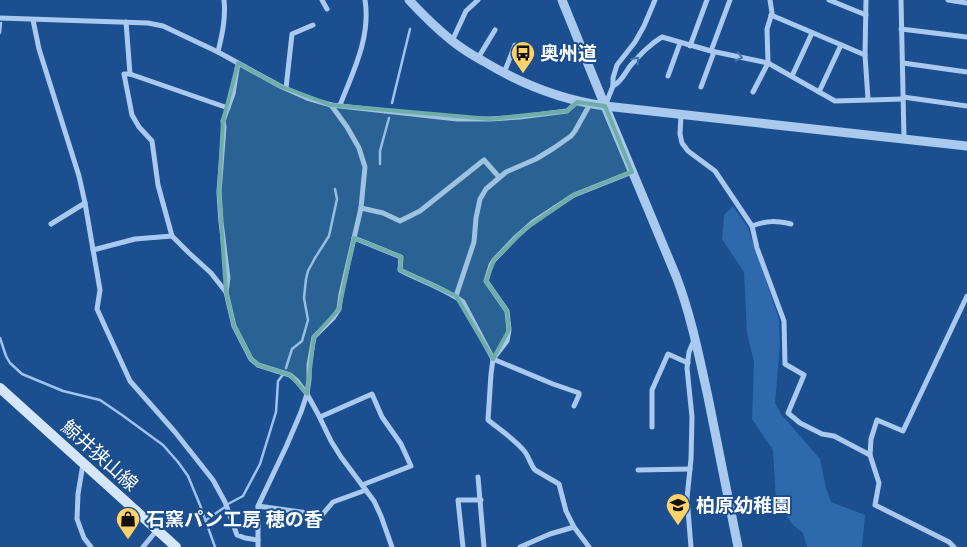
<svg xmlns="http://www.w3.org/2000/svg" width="967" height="547" font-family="Karla,'Noto Sans JP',sans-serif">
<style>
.green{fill:#2e69ad}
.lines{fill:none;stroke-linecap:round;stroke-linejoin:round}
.stream{stroke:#9cc4f0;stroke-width:2.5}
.minor{stroke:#a9c9ee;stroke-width:5}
.tertiary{stroke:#a9c9ee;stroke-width:9}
.secondary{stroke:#d6e6fa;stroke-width:10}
.oneway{stroke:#4674ac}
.marked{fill:#6fada8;fill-opacity:0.2;stroke:#6fada8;stroke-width:4;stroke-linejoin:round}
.labels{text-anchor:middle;stroke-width:4;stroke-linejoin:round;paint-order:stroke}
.poi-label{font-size:19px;font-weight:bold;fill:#fff;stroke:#1b4f8f;text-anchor:start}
.street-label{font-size:19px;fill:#fff;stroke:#1b4f8f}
</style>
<rect width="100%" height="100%" fill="#1b4f8f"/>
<path class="green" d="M733 206 748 228 779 319 780 345 775 403 781 414 820 459 826 488 831 502 865 515 862 547H807L803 533 793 525 776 501 773 450 752 419 754 362 747 333 744 272 722 239 724 215Z"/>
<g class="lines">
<g class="stream">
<path d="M0 33 1 23"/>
<path d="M392 103 410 29"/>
<path d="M380 164V151L389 118"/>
<path d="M0 338 6 356 10 363 22 374 63 391 100 400 122 415 163 445 178 462 188 476 200 505 215 547"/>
<path d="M286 368 292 349 302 341 308 320 304 298 306 279 308 271 315 258 329 236 337 199 335 189"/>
<path d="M228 504 243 496 260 464 276 412 278 381 282 376"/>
<path d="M206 520 225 507"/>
</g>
<g class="minor">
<path d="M322 0 327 9"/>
<path d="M829 0 866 15"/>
<path d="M866 0 865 55 868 99"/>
<path d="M901 0 904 138"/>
<path d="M948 0 967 3"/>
<path d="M771 15 865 55"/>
<path d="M0 18 148 23 163 26 218 52 280 86 307 98 331 105 457 119H490L520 117 567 111 577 102"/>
<path d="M33 20 39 49 79 176 85 203 100 290 97 309 130 381 175 432 213 480 225 502 237 535 245 538 258 540"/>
<path d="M126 22 130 74"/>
<path d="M901 29 967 37"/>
<path d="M452 41 466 11 478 0"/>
<path d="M690 46 707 0"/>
<path d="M711 51 730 0"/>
<path d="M218 52C222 35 226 18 224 0"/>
<path d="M478 58 495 30"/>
<path d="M238 63 233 94 223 121 224 127 219 192 221 222 228 278 226 292 234 326 251 359 258 365 290 375 297 381 307 394 318 414 331 441 341 457 374 501 381 516 392 547"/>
<path d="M903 63 967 72"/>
<path d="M504 73 515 45"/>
<path d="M668 76 680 43"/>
<path d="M792 76 812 33"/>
<path d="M613 86C622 82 625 72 631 65 641 54 650 44 662 37L711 51 768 63 835 101 903 99"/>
<path d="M701 87 714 52"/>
<path d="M286 88 292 34 313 25"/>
<path d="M753 92 768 63 767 29 772 13 770 0"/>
<path d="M819 92 841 45"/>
<path d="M903 97 967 106"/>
<path d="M340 105C353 72 371 37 365 0"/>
<path d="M605 106 613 86V78L617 65 635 42 644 26 655 0"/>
<path d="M681 115 680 134 682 143 688 151 715 171 752 226C768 220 776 221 791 224"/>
<path d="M361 208 383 213 400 221 420 211 484 160 499 177"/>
<path d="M51 224 85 203"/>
<path d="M752 226 757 248 784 321 785 364 804 375 788 413 800 423 822 434 834 436 870 455 871 439 877 420 903 431 967 296"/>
<path d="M354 238 401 257 400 270C419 280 446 289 463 302L493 359 491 374 488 420C499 429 517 441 525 452 529 457 530 464 535 470L559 484 566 511 574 527"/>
<path d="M93 250 135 239 172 236"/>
<path d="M226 292 211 273 189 253 172 236 158 185 152 141 139 127 132 115 124 74H130L228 108"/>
<path d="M456 296 474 242 476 218 480 199 486 189 506 172 536 159 554 148 571 136 575 131 590 104"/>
<path d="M574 406 579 395V393L553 384 493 359 507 341 509 330 507 311 486 281 491 265 494 260 516 237 533 222 574 195 632 172"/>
<path d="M320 417 372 394 382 417 401 444 411 466 362 485"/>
<path d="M652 427V390L668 354 688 363"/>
<path d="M870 455 879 483 875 505 949 542 954 547"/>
<path d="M83 464 78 494 77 519 84 538 91 547"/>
<path d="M638 470 690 469"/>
<path d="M478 477 484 547"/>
<path d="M258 506 322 515 333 502 366 490"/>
<path d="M143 547 157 530"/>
<path d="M258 547V506L286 447 301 412 307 394 309 379V365L314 337 333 318 339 309 341 294 361 208 365 167 359 148 347 127 331 105"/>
<path d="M463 547 458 500H481"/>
<path d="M520 547 550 534 574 527 589 547"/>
<path d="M691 547 687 498 691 459 692 417 687 368 689 352 694 340"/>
</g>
<g class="tertiary">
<path d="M409 0C422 14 436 28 451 40 461 48 472 55 483 61 521 84 561 100 605 106L967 146"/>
<path d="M562 0 605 106 676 276C691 315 699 356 708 397 718 447 728 497 738 547"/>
</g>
<path class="secondary" d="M0 388 176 547"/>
</g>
<defs><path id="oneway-chevron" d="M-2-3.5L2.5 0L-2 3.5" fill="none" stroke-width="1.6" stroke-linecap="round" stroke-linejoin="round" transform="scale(1.25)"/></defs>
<g class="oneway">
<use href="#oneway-chevron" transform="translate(739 57) rotate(12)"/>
<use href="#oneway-chevron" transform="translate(636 60) rotate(-48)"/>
</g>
<path class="marked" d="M238 63 280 86 331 105 490 119 567 111 577 102 605 106 632 172 574 195 525 229 494 260 486 281 507 311 509 330 493 359 456 296 400 270 401 257 354 238 339 309 314 337 307 394 290 375 258 365 251 359 234 326 226 292 219 192 223 121Z"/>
<defs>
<g id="bus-pin" transform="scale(1.25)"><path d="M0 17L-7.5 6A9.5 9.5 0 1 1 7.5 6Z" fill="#ffd166" stroke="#1b4f8f"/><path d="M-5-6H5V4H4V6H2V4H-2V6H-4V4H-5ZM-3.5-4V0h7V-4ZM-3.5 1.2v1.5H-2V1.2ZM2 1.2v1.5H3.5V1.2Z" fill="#111"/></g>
<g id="school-pin" transform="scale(1.25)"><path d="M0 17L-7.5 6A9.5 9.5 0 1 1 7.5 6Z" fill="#ffd166" stroke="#1b4f8f"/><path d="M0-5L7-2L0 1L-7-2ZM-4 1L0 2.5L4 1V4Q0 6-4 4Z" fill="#111"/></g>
<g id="shop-pin" transform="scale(1.25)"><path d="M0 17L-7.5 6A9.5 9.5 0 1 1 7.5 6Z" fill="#ffd166" stroke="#1b4f8f"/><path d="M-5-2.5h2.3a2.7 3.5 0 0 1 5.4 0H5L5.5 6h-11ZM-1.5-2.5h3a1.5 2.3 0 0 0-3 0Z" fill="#111"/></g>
</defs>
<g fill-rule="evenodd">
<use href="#bus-pin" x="523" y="53"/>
<use href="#school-pin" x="678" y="505"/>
<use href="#shop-pin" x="128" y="519"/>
</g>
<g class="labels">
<g class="poi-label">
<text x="540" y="60">奥州道</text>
<text x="696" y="512">柏原幼稚園</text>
<text x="146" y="526">石窯パン工房 穂の香</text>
</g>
<g class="street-label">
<text transform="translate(100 455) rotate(42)" y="7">鯨井狭山線</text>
</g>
</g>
</svg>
